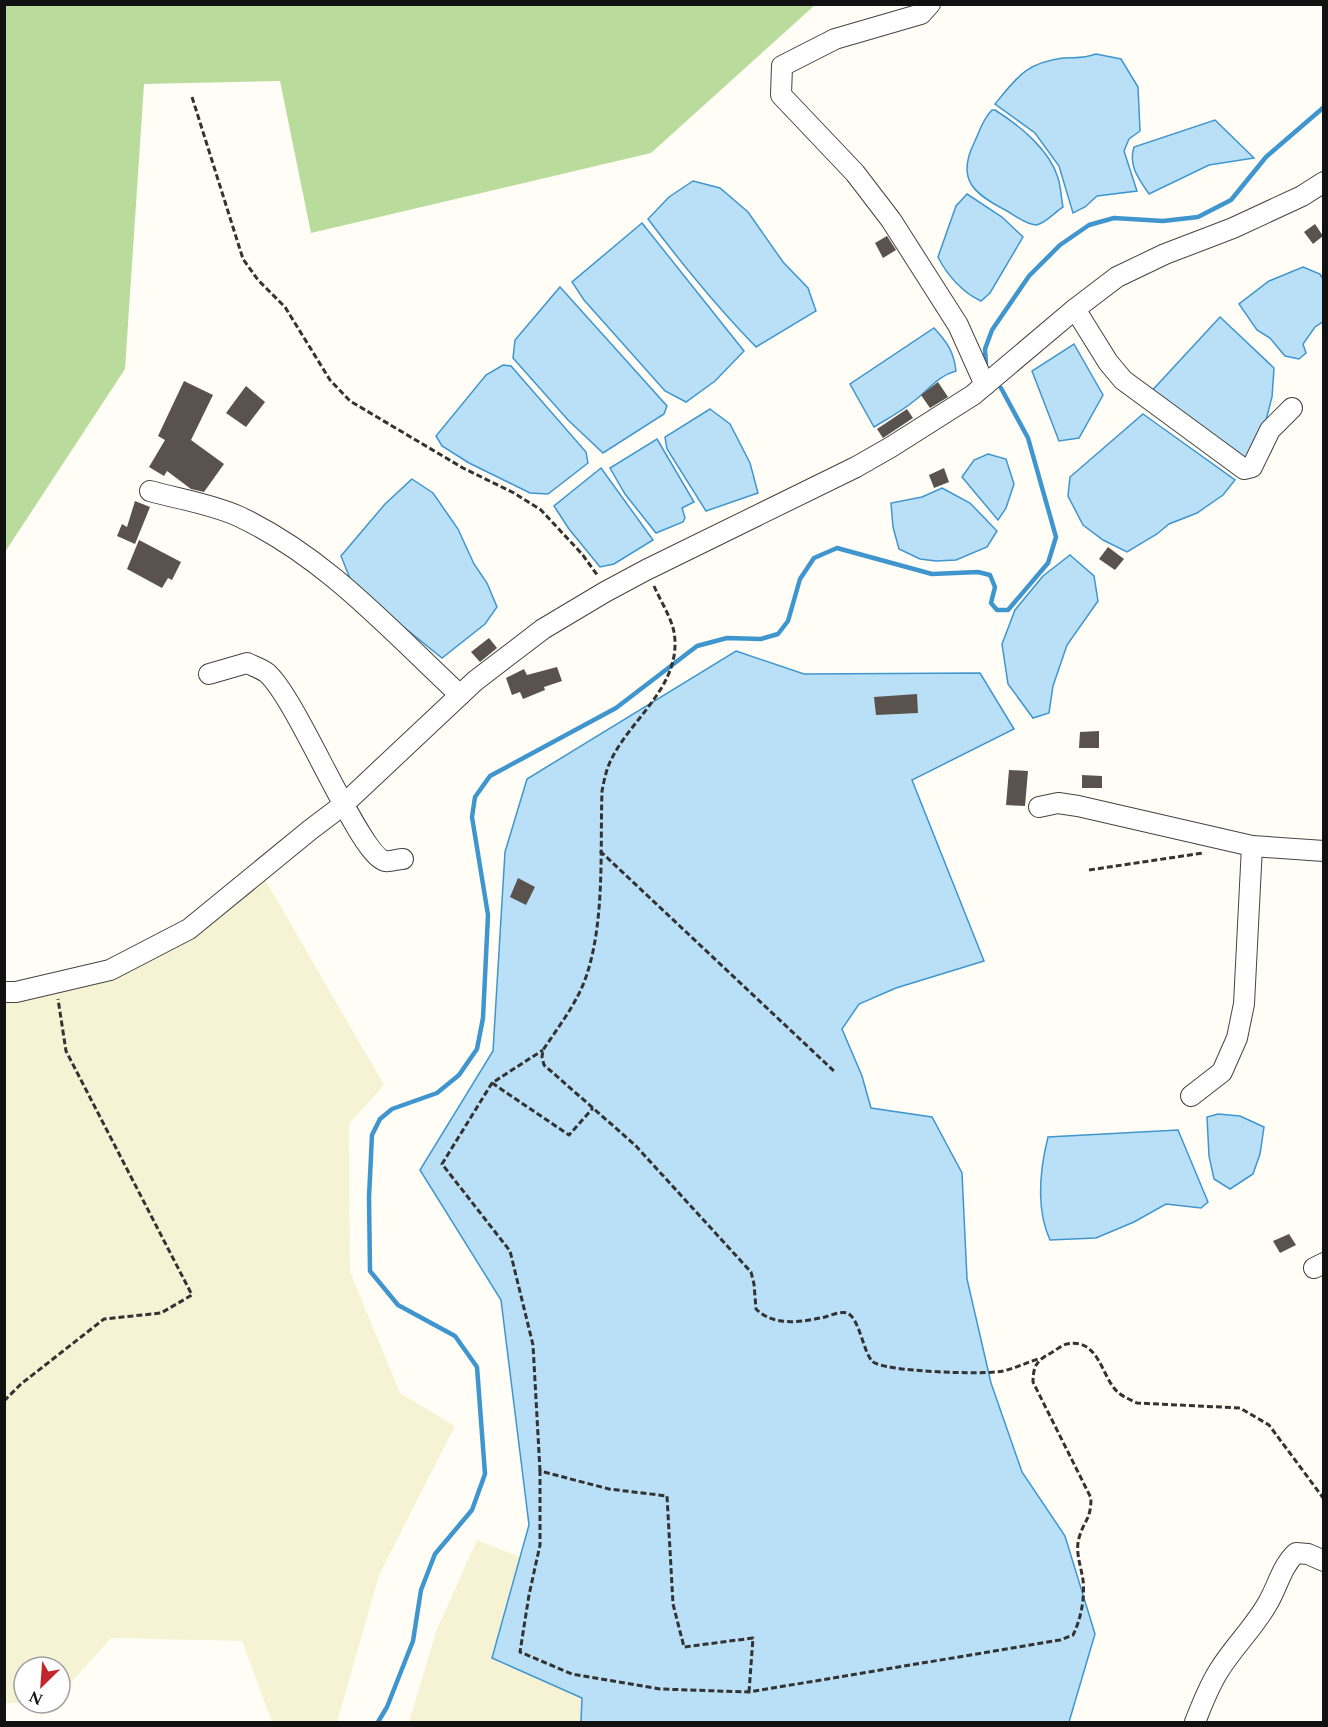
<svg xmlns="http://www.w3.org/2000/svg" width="1328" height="1727" font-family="Spectral,serif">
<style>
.farmland{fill:#f6f3d4}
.forest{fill:#b9dc9c}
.water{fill:#b9e0f7;stroke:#3f96cf;stroke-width:1.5}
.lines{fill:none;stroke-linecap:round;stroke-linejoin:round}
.stream{stroke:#3f96cf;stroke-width:4.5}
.building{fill:#5a524d}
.minor-casing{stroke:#444;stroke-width:22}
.path{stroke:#333;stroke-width:3;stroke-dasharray:6 3;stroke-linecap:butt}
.minor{stroke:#fff;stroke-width:20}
</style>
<rect width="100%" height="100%" fill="#fffdf5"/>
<g class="farmland">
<path d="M260 871 384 1085 349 1124 350 1272 400 1393 455 1426 379 1575 337 1722H272L242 1641 111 1638 60 1695V1667H24V1703H5V992L110 970Z"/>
<path d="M477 1540 520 1557 492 1658 582 1698 581 1722H409L437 1629Z"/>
</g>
<path class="forest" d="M5 4H815V5L651 153 311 233 280 81 144 84 125 369 5 552Z"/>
<g class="water">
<path d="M1096 54 1121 59 1138 87 1140 131 1129 139 1124 151 1137 191 1097 196 1085 207 1073 213 1059 166 1035 133 995 104C1018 76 1026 63 1063 58 1077 57 1082 59 1096 54Z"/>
<path d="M992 110H995C1019 125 1050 150 1058 178 1061 187 1061 197 1063 207 1056 211 1045 224 1036 225 1027 225 1015 216 1007 211 974 194 956 180 974 143 980 131 982 120 992 110Z"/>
<path d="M1215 120 1254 158 1209 165 1149 194C1139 179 1128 166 1134 147Z"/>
<path d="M693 181 720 188 748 212 783 262 808 288 816 311 756 347C717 307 682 264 648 219L669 197Z"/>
<path d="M967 194 1002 217 1023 237 990 293 981 301C963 293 947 275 938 257L956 206Z"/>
<path d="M642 223 744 351 715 381 686 402 665 391 584 300 572 282Z"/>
<path d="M1303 267 1320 274 1323 279 1324 321 1315 327 1303 344 1306 353 1299 359 1285 356 1270 338 1257 330 1239 304 1269 281Z"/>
<path d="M560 287 667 406 664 414 603 453 568 420 513 358 515 340Z"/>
<path d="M1220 317 1274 368 1272 397 1258 451 1246 464 1148 395Z"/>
<path d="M934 328C947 342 954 352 956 371 937 376 929 390 914 401 902 411 887 419 874 427L850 384Z"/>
<path d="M1074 344 1103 395 1079 438 1059 441 1032 371Z"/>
<path d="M503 365 511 366 586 452 588 463 548 494 530 493 469 463 442 446 436 436 486 375Z"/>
<path d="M710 409 730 424 750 463 758 493 706 511 667 449 665 437Z"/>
<path d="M1143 414 1235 480 1223 495 1197 513 1169 524 1157 534 1127 552 1103 540 1083 525 1068 496 1070 477Z"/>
<path d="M657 439 694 502 682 508 685 518 683 522 656 533 625 494 610 468Z"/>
<path d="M988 454 1006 459 1014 484 1006 508 998 520 962 477 974 460Z"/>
<path d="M601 468 653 540 614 564 600 567 569 529 554 506Z"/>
<path d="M412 479 433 493 458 529 474 564 487 583 497 607 485 624 442 658 353 586 341 556 385 504Z"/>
<path d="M942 488 970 503 997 531 987 547 956 560 936 561 920 559 899 549 893 527 891 503 922 497Z"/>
<path d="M1070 555 1094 576 1098 601 1067 645 1053 686 1049 713 1033 718 1008 684 1002 644 1015 610 1043 576Z"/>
<path d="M736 651 804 674 980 673 1014 729 912 780 984 961 896 988 859 1004 842 1029 862 1076 871 1108 932 1117 962 1173 967 1279 991 1383 1022 1472 1065 1536 1095 1634 1069 1722H581L582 1698 492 1658 529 1525 501 1300 420 1170 493 1051 505 852 527 779Z"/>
<path d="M1218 1114 1240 1116 1264 1127 1260 1154 1253 1174 1230 1189 1214 1179 1209 1156 1207 1117Z"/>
<path d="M1178 1130 1208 1202 1201 1208 1166 1204 1134 1222 1096 1238 1050 1240C1036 1209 1040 1169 1048 1137Z"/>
</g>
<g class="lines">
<g class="stream">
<path d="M986 364 985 349 992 330 1029 276 1060 245 1089 225 1114 218 1163 221 1198 217 1231 200 1266 157 1324 107"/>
<path d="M378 1722 387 1707 413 1641 421 1590 435 1554 472 1510 485 1474 477 1367 455 1336 398 1305 370 1271 369 1197 372 1135 380 1119 392 1109 437 1093 459 1075 477 1049 483 1018 488 915 472 817 475 797 490 776 616 708 697 646 727 638 761 639 778 634 788 621 800 579 814 558 837 548 932 574 978 572 990 575 995 587 991 603 997 610H1008L1048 563 1056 537 1028 438 1001 388"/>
</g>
</g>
<g class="building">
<path d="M1315 224 1323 236 1313 244 1304 232Z"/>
<path d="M887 236 896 250 883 258 875 243Z"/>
<path d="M184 381 213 395 191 440 224 464 204 492 191 489 167 471 164 476 149 467 165 440 158 436Z"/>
<path d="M938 382 948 397 930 408 921 395Z"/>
<path d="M246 386 265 402 246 427 226 413Z"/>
<path d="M907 409 913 418 883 438 877 429Z"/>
<path d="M944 468 949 482 934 488 929 475Z"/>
<path d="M135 501 150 507 135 544 117 536 122 524 127 527Z"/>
<path d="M139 540 181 562 172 580 168 578 162 588 127 569Z"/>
<path d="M1108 547 1124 559 1115 570 1099 559Z"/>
<path d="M489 638 497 648 480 662 471 652Z"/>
<path d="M557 667 562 681 544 687 545 690 523 699 520 692 512 695 506 678 524 669 527 675Z"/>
<path d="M917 694 918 713 876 715 874 697Z"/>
<path d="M1099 731V748H1079L1080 732Z"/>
<path d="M1009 770 1028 771 1025 806 1006 805Z"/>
<path d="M1082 775 1102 776V788H1082Z"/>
<path d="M518 878 535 887 526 905 510 897Z"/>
<path d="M1289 1234 1296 1245 1280 1253 1273 1241Z"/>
</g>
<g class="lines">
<g class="minor-casing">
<g id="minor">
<path d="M930 4 921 14 835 39 782 66 781 95 855 173 891 220 958 325 985 385"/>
<path d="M1075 309 1108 362 1123 380 1244 469 1252 467 1270 430 1292 408"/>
<path d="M150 491C179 499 211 504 238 516 326 557 390 630 460 695"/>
<path d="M209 674 247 663C253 666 262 669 267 673 298 700 359 855 385 861 390 862 398 859 403 859"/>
<path d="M1039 807 1058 803 1078 806 1252 846 1324 851"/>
<path d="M4 992H16L110 970 189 929 310 830 343 805 475 681 543 629 605 592 646 570 856 467 891 447 973 395 1075 309 1117 277 1165 254 1233 228 1302 196 1324 182"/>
<path d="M1191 1096 1222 1072 1237 1038 1244 1004 1252 846"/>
<path d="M1314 1268 1324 1263"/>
<path d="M1195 1722C1202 1705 1208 1688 1218 1672 1233 1647 1255 1627 1269 1601 1278 1585 1282 1566 1296 1553L1308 1554 1324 1561"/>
</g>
</g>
<g class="path">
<path d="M192 97 243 259 258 280 285 307 330 380 350 401 463 468 514 493 541 510 582 554 598 576"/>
<path d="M654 586C660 600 671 617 674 632 683 685 631 718 611 760 606 770 604 781 602 791 600 850 605 918 587 974 578 1002 559 1026 543 1050L542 1057 544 1065 635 1145 751 1272 754 1284 756 1309C774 1327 802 1322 825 1317 831 1315 841 1311 847 1313 859 1317 863 1351 872 1361 882 1372 986 1375 1003 1371 1015 1368 1026 1363 1038 1359"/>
<path d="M600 851 836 1073"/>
<path d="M1089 870 1203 853"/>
<path d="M492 1083 569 1135 593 1108"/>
<path d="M4 1401 21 1384 104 1319 161 1313 192 1295 66 1051 58 999"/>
<path d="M540 1471 533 1345 510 1251 442 1164 492 1083 543 1050"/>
<path d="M749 1692 753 1638 684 1647 673 1604 667 1496 609 1489 540 1471V1545L529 1595 520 1652 572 1674 660 1689 749 1692 1060 1640 1073 1635C1081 1619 1085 1598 1083 1580 1081 1566 1075 1552 1079 1538 1084 1520 1091 1520 1091 1498L1033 1382C1033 1366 1037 1360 1051 1353 1056 1350 1062 1345 1067 1344 1097 1338 1101 1372 1114 1388 1120 1396 1129 1399 1137 1403L1240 1408 1269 1425 1324 1499"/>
</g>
<use href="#minor" class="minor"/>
</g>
<rect width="1328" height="1727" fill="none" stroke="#111111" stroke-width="12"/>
<g transform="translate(42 1685) rotate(205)"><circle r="28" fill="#ffffff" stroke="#a0a0a0" stroke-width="1.5"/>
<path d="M0-4.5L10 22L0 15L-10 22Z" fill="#c4262e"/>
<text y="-9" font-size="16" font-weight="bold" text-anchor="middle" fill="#111111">N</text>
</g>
</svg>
